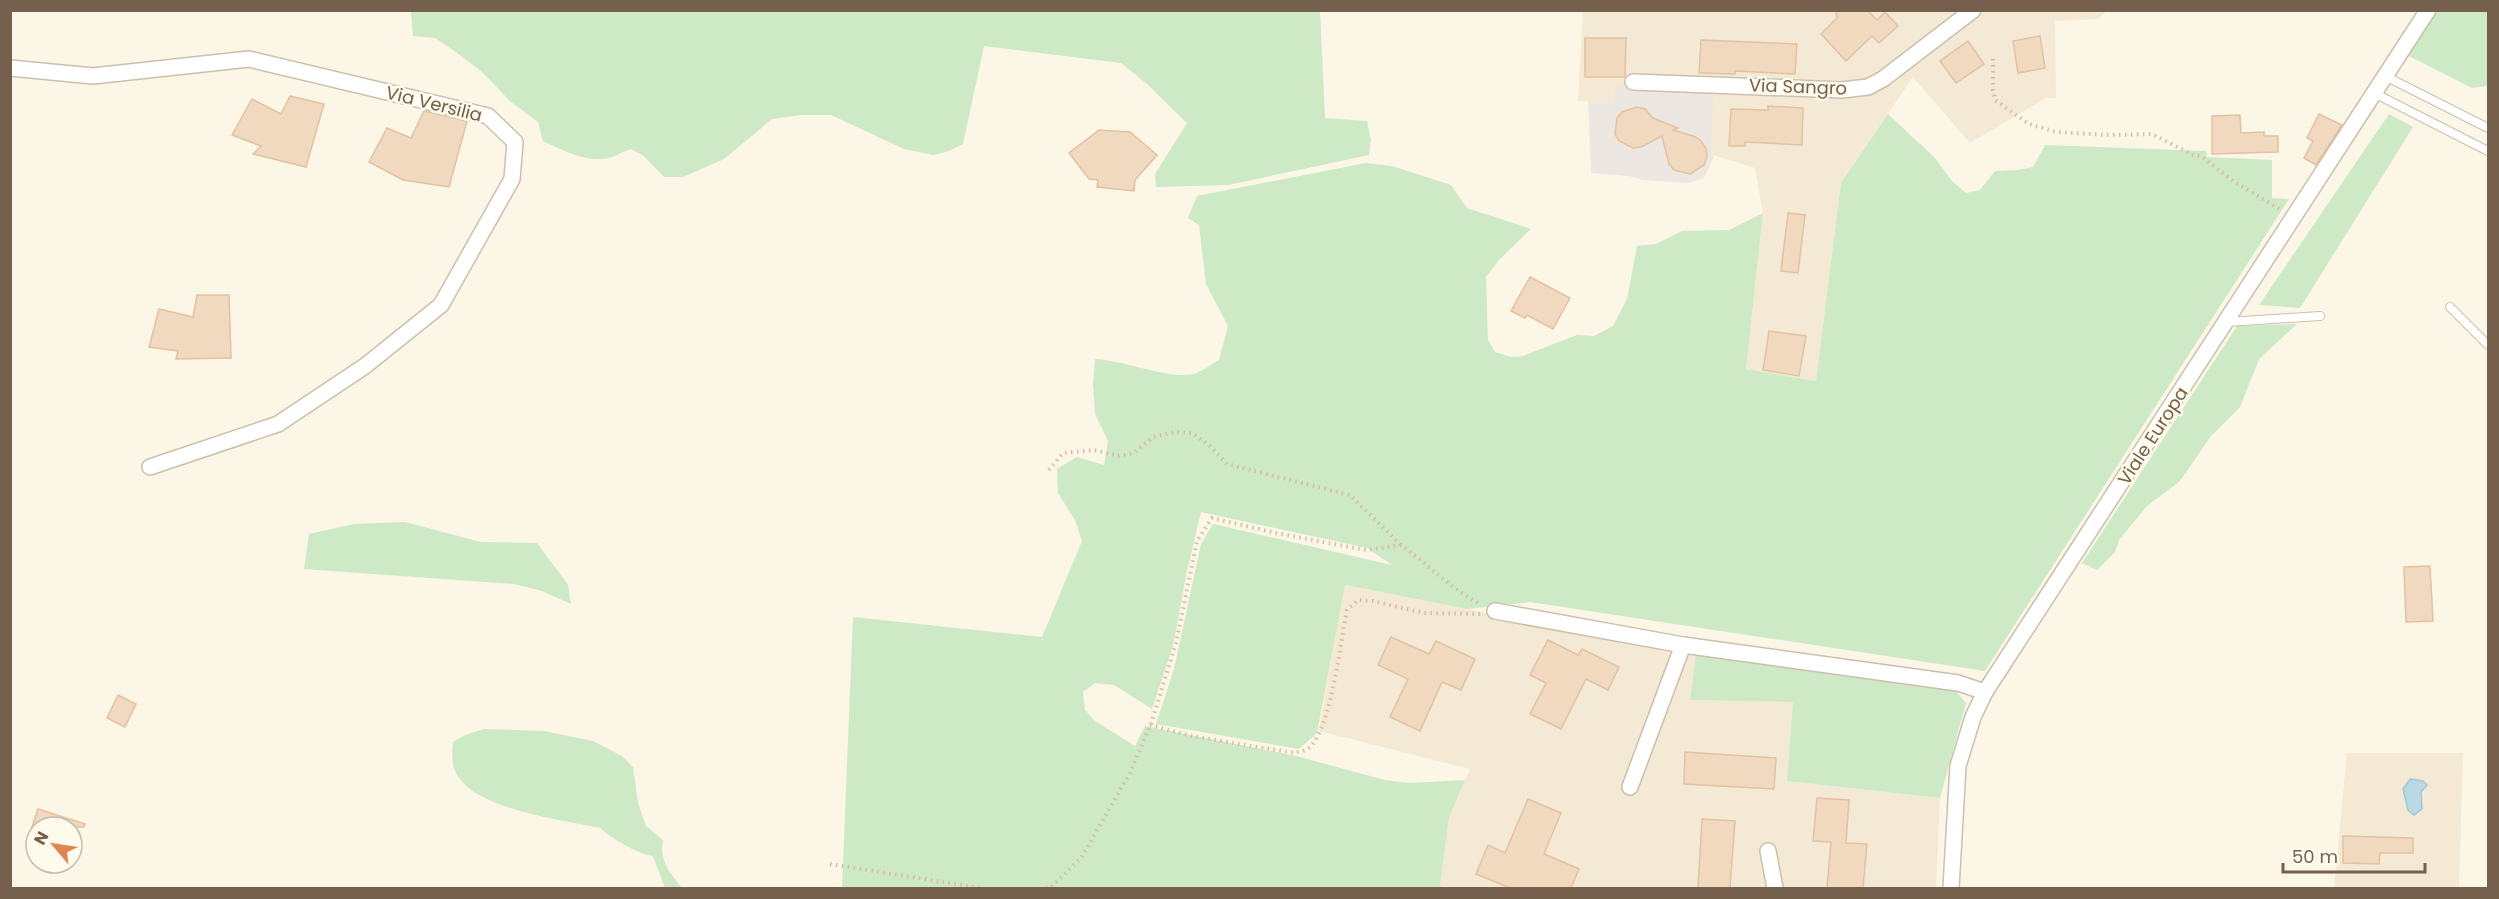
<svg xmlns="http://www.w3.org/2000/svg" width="2499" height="899" font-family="Poppins,sans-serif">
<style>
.residential{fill:#f3e9d5}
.industrial{fill:#ece7e0}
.green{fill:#cee9c5}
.water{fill:#bbd9e4;stroke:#a2c7d6;stroke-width:1.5}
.building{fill:#f0d9bf;stroke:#e2c2a0;stroke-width:1.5}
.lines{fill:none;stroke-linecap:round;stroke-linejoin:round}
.service-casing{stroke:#cdbfad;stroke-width:10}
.minor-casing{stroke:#cdbfad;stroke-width:18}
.path{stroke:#d5bda2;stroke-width:4;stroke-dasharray:1.5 4.5;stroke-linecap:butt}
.service{stroke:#fff;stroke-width:8}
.minor{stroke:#fff;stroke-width:15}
.labels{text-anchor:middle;stroke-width:5;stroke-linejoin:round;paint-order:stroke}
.street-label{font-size:18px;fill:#74604c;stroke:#fefaec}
</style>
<rect width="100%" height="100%" fill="#fbf6e6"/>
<g class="residential">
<path d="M1583 11H2107L2098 19 2055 21 2056 98H2046L1970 143 1913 77 1841 183 1816 381 1746 369 1763 213 1755 168 1710 154 1616 84 1614 104 1578 101Z"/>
<path d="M1344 585 1696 654 1690 700 1794 702 1787 781 1940 798 1936 888H1618L1617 886 1613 888H1445L1440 887 1449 818 1470 769 1319 731Z"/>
<path d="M2347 753H2463L2459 888H2334Z"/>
</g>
<path class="industrial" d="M1616 84 1714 89 1710 154 1714 156 1704 178 1689 183 1643 180 1629 176 1591 173 1588 102 1613 104Z"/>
<g class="green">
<path d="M411 11H1320L1325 118 1367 121 1371 140 1369 155 1228 185 1156 187 1155 174 1187 123 1147 84 1121 63 984 46 963 144 949 151 933 155 904 149 831 115H801L772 119 724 159 683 177H664L644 156 631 149C624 151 616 156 609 158 586 163 562 150 543 141L538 122 511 102 482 72 456 52 435 38 413 36Z"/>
<path d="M2435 11H2488V86L2472 88 2409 56Z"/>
<path d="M1888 114 1935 158 1952 181 1966 193 1980 190 1995 171 2018 170 2033 167 2045 145 2206 151 2207 157 2272 160V198L2289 199 1985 671 1530 602 1467 609 1345 585 1317 733 1299 749 1156 724 1174 669 1201 544 1213 524 1392 565 1367 548 1201 512 1187 571 1173 646 1152 709 1114 685 1095 683 1083 692 1085 710 1095 721 1135 746 1145 726 1296 756 1385 780 1410 783 1465 780 1449 818 1440 886 1445 888H842L853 617 1042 637 1082 541 1075 520 1058 493 1057 469 1077 457 1104 465 1108 441 1095 414 1093 384 1095 359C1123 360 1170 380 1194 374 1202 372 1211 364 1219 360L1228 326 1206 284 1199 225 1188 218 1197 196 1366 163 1392 166 1451 185 1467 208 1531 229 1499 260 1486 277 1488 340 1495 352 1511 357 1523 356 1577 335 1594 336 1613 326 1627 299 1637 246 1656 244 1682 231 1729 230 1763 213 1746 369 1816 381 1841 183Z"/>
<path d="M2389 114 2413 127 2300 308 2259 305Z"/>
<path d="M2297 324 2259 359 2240 407 2211 436 2180 481 2147 506 2119 540 2115 552 2097 570 2082 563 2237 326Z"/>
<path d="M405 522 481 542 537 543 568 585 571 604 542 591 514 584 304 569 309 534 354 524Z"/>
<path d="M1696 654 1956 691 1966 703 1940 798 1787 781 1793 702 1690 700Z"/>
<path d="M484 729 544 731 593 741 622 756 633 767 638 803 646 826 663 840C658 859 671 874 682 888H665L653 856C638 854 612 839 600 828 563 820 481 810 459 778 451 767 452 755 453 742L465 735Z"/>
</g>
<path class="water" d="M2410 779 2423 781 2427 785 2421 792 2422 809 2414 815 2408 810 2403 789Z"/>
<g class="building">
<path d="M1836 10H1867L1877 20 1885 12 1898 26 1879 43 1872 36 1846 61 1821 34 1837 18Z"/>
<path d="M2040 36 2045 68 2018 73 2013 41Z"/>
<path d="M1585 38H1626L1625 77H1585Z"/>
<path d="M1701 40 1797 44 1795 74 1735 71V74L1699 73Z"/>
<path d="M1968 41 1984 64 1956 83 1940 61Z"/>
<path d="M290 96 324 104 306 167 253 154 261 146 232 135 252 99 281 114Z"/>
<path d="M1768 106 1803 108 1802 145 1745 142V146H1729L1731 109 1768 110Z"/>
<path d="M1637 107 1645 109 1653 118 1678 128 1673 130 1696 137 1702 142 1706 149 1707 157 1704 165 1690 174 1674 170 1669 164 1662 136 1641 147 1633 148 1619 141 1615 134 1617 118 1622 112Z"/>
<path d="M424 111 467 121 449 187 403 180 369 162 387 128 411 138Z"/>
<path d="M2319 114 2342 125 2316 165 2304 158 2313 141 2307 138Z"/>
<path d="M2240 115 2241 133 2264 132V136H2278V152L2212 154V116Z"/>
<path d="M1099 130 1130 132 1157 155 1135 180 1134 191 1097 187 1098 180 1089 179 1069 153Z"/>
<path d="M1788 213 1805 215 1798 273 1781 271Z"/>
<path d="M1530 277 1570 298 1553 329 1527 315 1525 318 1511 311Z"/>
<path d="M197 295H229L231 358 176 359 178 351 149 347 159 309 193 317Z"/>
<path d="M1769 331 1806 336 1799 376 1763 370Z"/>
<path d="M2430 566 2433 621 2406 622 2404 567Z"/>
<path d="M1391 637 1429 654 1436 641 1475 659 1461 690 1442 682 1420 731 1390 717 1408 679 1378 665Z"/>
<path d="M1548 640 1578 655 1582 649 1619 667 1608 690 1586 679 1561 729 1530 714 1546 683 1530 675Z"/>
<path d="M118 695 136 704 125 727 107 718Z"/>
<path d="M1685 752 1776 758 1774 789 1684 784Z"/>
<path d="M1817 798 1849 800 1846 843 1867 844 1863 888H1827L1831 842 1813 841Z"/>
<path d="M1528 799 1561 813 1544 854 1579 869 1571 888H1510L1476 874 1488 845 1505 853Z"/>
<path d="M38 809 85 824 84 827H32Z"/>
<path d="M1702 819 1735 821 1730 888H1698Z"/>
<path d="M2343 836 2413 838V853H2380L2379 864 2343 863Z"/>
</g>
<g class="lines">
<g class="service-casing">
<g id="service">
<path d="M2387 77 2488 128"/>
<path d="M2376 94 2488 151"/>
<path d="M2450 307 2488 345"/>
<path d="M2227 322 2320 316"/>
</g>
</g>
<g class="minor-casing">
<g id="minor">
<path d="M10 68 93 76 249 59 488 116 515 142 512 179 441 305 365 366 278 424 150 467"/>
<path d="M1633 82 1842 90 1868 87 1883 79 1973 10"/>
<path d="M1495 611 1683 645"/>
<path d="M1630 787 1683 645 1958 683 1985 692"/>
<path d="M1768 851 1775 888"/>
<path d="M1951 888 1958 766 1973 717 1985 692 2428 10"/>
</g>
</g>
<g class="path">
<path d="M1993 59V90L1995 100 2029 124 2056 132 2109 135 2152 134 2193 155 2201 156 2233 181 2281 210"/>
<path d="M1049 470 1063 453 1094 450 1118 456 1134 453 1153 437 1175 432 1192 433 1209 445 1227 464 1350 495 1401 545"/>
<path d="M1150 725 1192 736 1294 753C1300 751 1307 751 1311 746 1332 722 1340 644 1347 610L1358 600 1373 601 1424 613 1480 614"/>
<path d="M830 864 981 888"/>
<path d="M1046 888 1051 887 1081 858 1130 773 1152 721 1176 643 1197 541 1212 518 1276 533 1366 550 1401 545C1429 565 1450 589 1481 604"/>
</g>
<use href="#service" class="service"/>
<use href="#minor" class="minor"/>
</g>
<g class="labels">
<g class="street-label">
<text transform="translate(1798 87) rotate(2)" y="6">Via Sangro</text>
<text transform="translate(434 104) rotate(14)" y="6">Via Versilia</text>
<text transform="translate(2153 436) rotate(-57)" y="6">Viale Europa</text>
</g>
</g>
<rect width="2499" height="899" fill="none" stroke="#74604c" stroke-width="24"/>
<g transform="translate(54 845) rotate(299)"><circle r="28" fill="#fefaec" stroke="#c7bcac" stroke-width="1.5"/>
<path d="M0-4.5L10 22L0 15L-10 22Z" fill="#e08450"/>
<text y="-9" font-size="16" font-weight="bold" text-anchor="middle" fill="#74604c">N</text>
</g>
<path d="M2283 863v9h142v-9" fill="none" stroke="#74604c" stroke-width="3"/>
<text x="2292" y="863" font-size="18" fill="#74604c" stroke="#fefaec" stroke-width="4.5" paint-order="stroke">50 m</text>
</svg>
